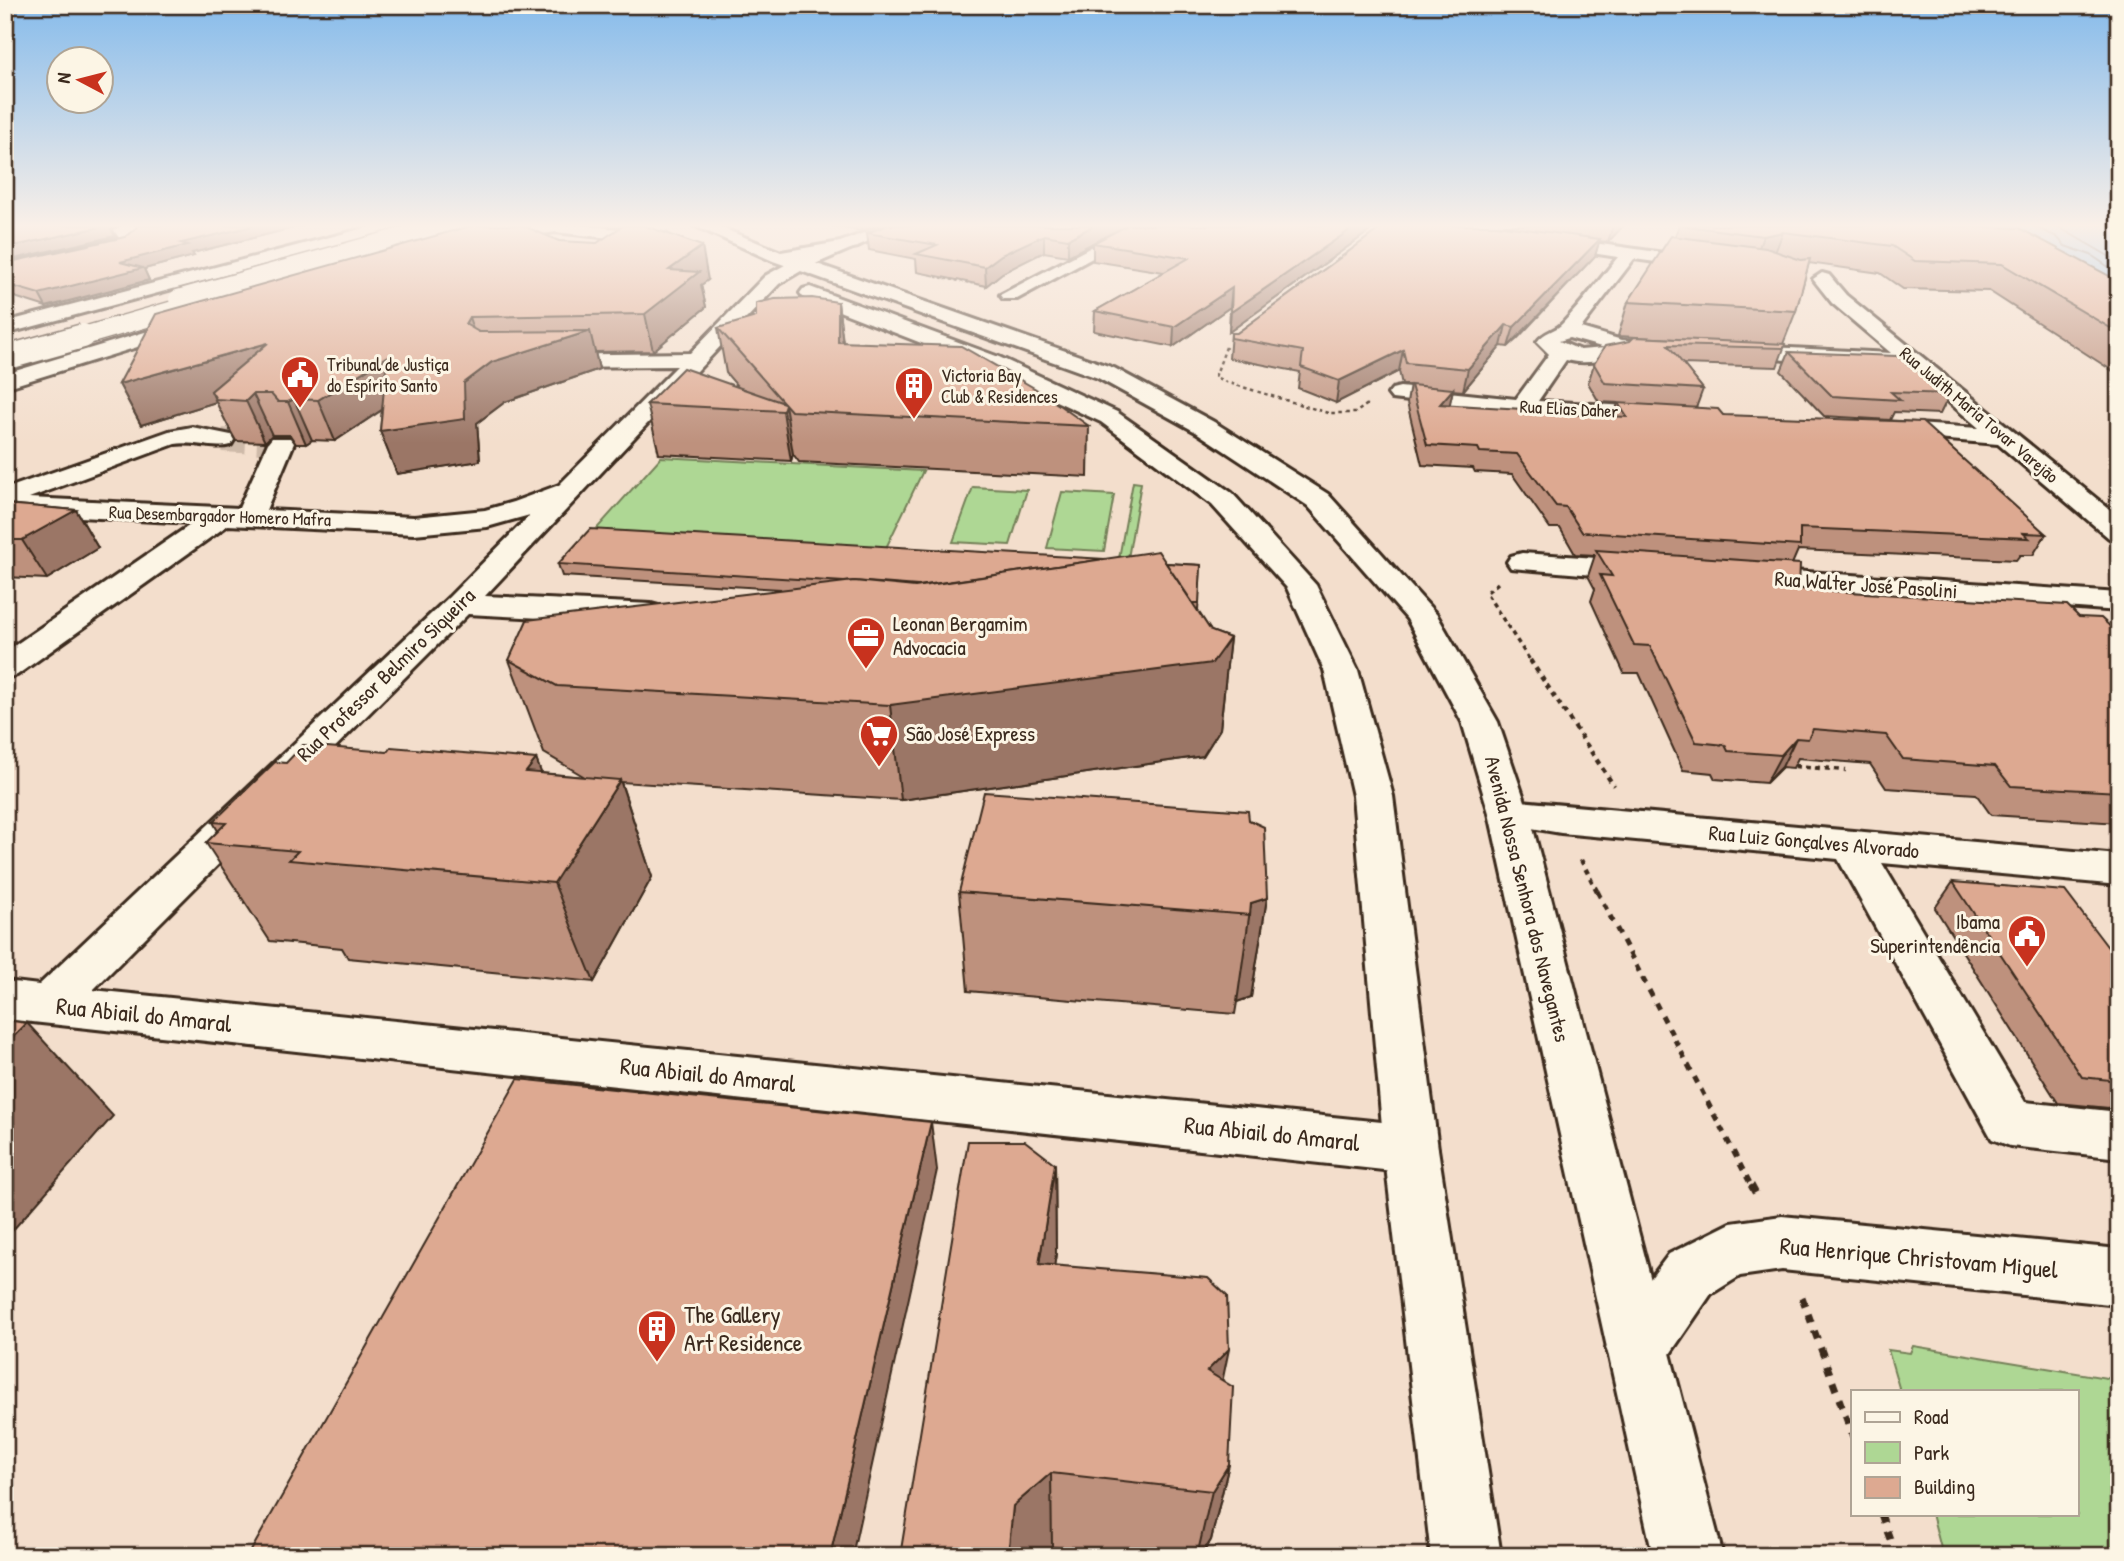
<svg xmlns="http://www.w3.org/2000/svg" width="2124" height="1561" font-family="'Patrick Hand',sans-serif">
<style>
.green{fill:#aed794;stroke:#748059;stroke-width:2}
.water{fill:#93c5ef;stroke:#70879b;stroke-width:2}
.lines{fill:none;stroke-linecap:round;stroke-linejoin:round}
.shore{stroke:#5e6872;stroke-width:2}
.minor-tunnel{stroke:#cebaa9;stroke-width:24;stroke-dasharray:24 11;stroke-linecap:butt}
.minor-casing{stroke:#3b2a1e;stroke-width:6}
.major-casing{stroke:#3b2a1e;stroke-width:6}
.path-far5{stroke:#3b2a1e;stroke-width:2;stroke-dasharray:2.5 2.5;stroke-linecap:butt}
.path-far4{stroke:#3b2a1e;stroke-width:2.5;stroke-dasharray:3.5 3.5;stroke-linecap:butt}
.path-far3{stroke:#3b2a1e;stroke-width:3.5;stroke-dasharray:4.5 4.5;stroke-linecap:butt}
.path-far2{stroke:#3b2a1e;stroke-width:4.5;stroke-dasharray:5 5;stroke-linecap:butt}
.path-far1{stroke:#3b2a1e;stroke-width:5;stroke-dasharray:7 7;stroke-linecap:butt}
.path{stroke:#3b2a1e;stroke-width:7;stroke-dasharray:9 9;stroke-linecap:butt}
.minor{fill:#fcf5e5;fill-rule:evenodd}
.major{fill:#fcf5e5;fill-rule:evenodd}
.major-bridge-far1-casing{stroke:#3b2a1e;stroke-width:21;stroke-linecap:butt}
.major-bridge-casing{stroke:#3b2a1e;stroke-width:27;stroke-linecap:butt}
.major-bridge-far1{stroke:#fcf5e5;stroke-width:18}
.major-bridge{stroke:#fcf5e5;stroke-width:24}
.wall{fill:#be917d;stroke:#3b2a1e;stroke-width:2}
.shaded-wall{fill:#9b7666;stroke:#3b2a1e;stroke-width:2}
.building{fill:#dda991;stroke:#3b2a1e;stroke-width:2}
.labels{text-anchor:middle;stroke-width:6;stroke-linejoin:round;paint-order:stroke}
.far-poi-label{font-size:18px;fill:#3b2a1e;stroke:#fcf5e5;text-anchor:start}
.far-street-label{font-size:18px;fill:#3b2a1e;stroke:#fcf5e5}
.street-label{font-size:21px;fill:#3b2a1e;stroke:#fcf5e5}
.poi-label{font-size:21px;fill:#3b2a1e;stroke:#fcf5e5;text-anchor:start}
.near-street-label{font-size:24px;fill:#3b2a1e;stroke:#fcf5e5}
.near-poi-label{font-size:24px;fill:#3b2a1e;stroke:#fcf5e5;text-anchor:start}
</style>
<rect width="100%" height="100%" fill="#f3decc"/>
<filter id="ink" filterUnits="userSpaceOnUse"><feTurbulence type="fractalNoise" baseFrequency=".0143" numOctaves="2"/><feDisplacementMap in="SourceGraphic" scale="14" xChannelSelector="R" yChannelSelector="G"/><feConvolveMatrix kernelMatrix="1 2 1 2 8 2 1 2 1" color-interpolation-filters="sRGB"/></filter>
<g filter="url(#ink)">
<g class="green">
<path d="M661 457 923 471 884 552 591 535Z"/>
<path d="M1133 482 1141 483 1126 570 1117 569Z"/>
<path d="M973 487 1027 490 1010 545 953 542Z"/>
<path d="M1062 492 1114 495 1104 551 1047 548Z"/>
<path d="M1913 1346 2119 1380V1556H1943L1932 1514H2077V1391H1900L1888 1350 1910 1353Z"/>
</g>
<path class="water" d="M2001 225H2119V292L2007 229Z"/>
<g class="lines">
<g class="shore">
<path d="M2031 225 2057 237 2065 246 2091 255 2119 274"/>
<path d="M2055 225 2119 262"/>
</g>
<path class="minor-tunnel" d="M222 440 281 443"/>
<g class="minor-casing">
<g id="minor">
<path d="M123 225H149L135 232 140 238 130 246 5 274V264L119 238 114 230Z"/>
<path d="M376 225H402L400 228 5 334V322Z"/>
<path d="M884 225H906L806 268 779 284 485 596 651 604 662 607 667 614 662 621 651 624 468 614 93 990 1411 1125 1430 1132 1438 1149 1430 1166 1411 1173 5 1019V981L39 985 449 597 530 515 487 527 414 534 228 525 17 675 5 678V652L193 523 5 513V489L169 431 192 427 231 435 234 440 231 445C213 450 195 441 175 444L29 498 239 508 268 443 272 438H290L294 443 266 510 414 517 485 510 513 502 559 485 677 366 543 367 532 360 535 355 690 353 765 276 794 260Z"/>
<path d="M1133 225H1153L1017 299H1003L1000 295Z"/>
<path d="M1545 236 1713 260 1716 264 1707 269 1634 259 1581 328 1622 340 1665 342 1676 348C1665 362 1641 350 1627 354 1606 359 1589 366 1566 360L1538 401 1666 408 1674 410 1678 415 1674 420 1522 414 1392 399 1388 394 1392 389 1400 387 1516 399 1549 354 1537 342C1544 331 1555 332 1563 323 1583 302 1600 279 1618 257L1539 245 1537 241 1539 237ZM1569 338 1605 348 1580 350 1559 341Z"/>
<path d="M1822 273 1829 275 1846 295 2119 517V541L2109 538 1998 444 1875 434 1872 429 1875 424 1884 422 1979 428 1908 367 1721 356 1718 351 1721 346 1729 345 1891 353 1832 303 1813 279Z"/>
<path d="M195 317 202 319 205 323 202 327 5 388V374Z"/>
<path d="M1522 553 1642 561 1653 564 1657 570 1653 576 1642 579 1511 568 1507 562 1511 556Z"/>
<path d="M1747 568 2119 593V611L1736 583 1732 577 1736 571Z"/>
<path d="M1509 800 2119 855V885L1882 863 2025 1102 2119 1112V1158L2010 1146 1992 1139 1838 859 1561 833 1495 822 1489 813 1495 804Z"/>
<path d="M1782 1216 2119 1249V1305L1782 1270 1740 1276 1711 1294 1659 1370 1637 1379 1615 1370 1606 1348 1615 1326 1669 1254 1731 1223Z"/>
</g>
</g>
<g class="major-casing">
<g id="major">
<path d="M537 225H580L666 234 674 239 666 244 555 232 484 243 476 238 484 233Z"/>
<path d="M693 225H715L781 252 858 239 861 243 858 247 800 258 1114 368 1214 422 1328 494 1437 615 1498 722 1529 813 1723 1556H1653L1489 813 1462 722 1407 619 1308 506 1196 432 1098 378 773 261Z"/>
<path d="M810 287 999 357 1117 412 1232 493 1316 585 1358 670 1393 796 1438 1149 1501 1556H1431L1384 1149 1353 796 1324 670 1287 588 1212 505 1101 422 983 367 803 297 800 293 803 289Z"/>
</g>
</g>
<path class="path-far5" d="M936 277 975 284"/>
<path class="path-far4" d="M1226 347 1215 377 1226 382 1328 413H1355L1369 403"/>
<path class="path-far3" d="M1498 583 1486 593 1531 662"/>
<g class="path-far2">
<path d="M1530 660 1614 786"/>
<path d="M1795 766 1846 770"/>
<path d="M1581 860 1598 893"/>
</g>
<path class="path-far1" d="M1597 891 1752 1187"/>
<g class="path">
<path d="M1751 1185 1757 1196"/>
<path d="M1802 1297 1853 1437"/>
<path d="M1881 1514 1896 1556"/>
</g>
<use href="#minor" class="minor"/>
<use href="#major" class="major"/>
<g class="major-bridge-far1-casing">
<g id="major-bridge-far1">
<path d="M178 299 445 225"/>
<path d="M77 338 205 301"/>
</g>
</g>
<g class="major-bridge-casing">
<path id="major-bridge" d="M5 358 83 336"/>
</g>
<use href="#major-bridge-far1" class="major-bridge-far1"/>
<use href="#major-bridge" class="major-bridge"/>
</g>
<g class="wall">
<path d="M135 225H305L192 253 194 256 144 269 149 280 46 307 5 294V263L125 237 137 228Z"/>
<path d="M826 225H878L861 231Z"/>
<path d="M887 225H1378L1229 332 1230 307 1173 347 1094 331 1095 311 1164 272 1093 261V243L1068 256 1044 252 1002 273 986 286 917 272 916 259 869 250 867 233Z"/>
<path d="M1385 225H1624L1608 242 1599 241 1595 256 1517 339 1508 347 1501 346 1463 391 1453 390 1449 405 1524 412 1614 416 1618 403 1599 402 1588 383 1594 364 1674 339 1618 336 1628 302 1675 236 1679 225H1984L1983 227 2119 281V375L1989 291 1903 289 1880 273 1809 263 1796 311 1783 344 1784 348 1777 367 1683 364 1703 389 1696 408 1723 415 2046 534 2033 555H2020L2016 560 1798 550 1792 564 1799 589 2079 617 2113 629H2119V823L1991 815 1976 794 1886 788 1870 764 1798 758 1793 768 1782 767 1766 783 1715 779 1712 773 1683 770 1639 673H1624L1591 601 1595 589 1588 576 1595 555 1575 554 1560 528H1550L1512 474 1475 472 1473 468 1422 465 1407 403 1410 385H1402L1399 371 1336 403 1298 388 1300 372 1229 358 1231 333H1237Z"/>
<path d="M559 241 708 280 701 285 706 307 653 351 595 352 599 369 505 402 477 423 480 461 397 474 380 431 382 410 335 441 312 440 306 444H296L290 435H272L265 442 236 441 231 432 216 402 141 425 119 384Z"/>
<path d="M838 302 843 342 1089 426 1088 477 799 462 793 454 791 461 659 454 647 404 738 387 726 373 718 328Z"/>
<path d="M1789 352 1950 394 1940 414 1894 412 1890 420 1824 416 1781 371Z"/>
<path d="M5 504 76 510 98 548 47 579 5 577Z"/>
<path d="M1166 563 1201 565 1198 611 1211 631 1230 638 1220 729 1203 756 901 800 621 782 652 877 594 982 348 958 342 948 270 941 206 843 218 831 213 822 286 763 387 752 536 759 541 773 585 777 544 753 509 660 781 589 562 576 558 564Z"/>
<path d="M1249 820 1267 898 1251 997 1237 1002 1235 1014 968 991 959 892Z"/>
<path d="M1953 882 2119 962V1109L2058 1103 1935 908Z"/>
<path d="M1055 1164 1056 1254 1054 1265 1222 1381 1229 1464 1211 1540 1201 1556H1121L1052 1547 1043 1556H900Z"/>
</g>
<g class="shaded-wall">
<path d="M109 225H119L111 229Z"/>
<path d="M109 225 115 236 5 261V248Z"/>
<path d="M257 225H305L192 253 194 256 144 269 149 280 46 307 39 294 120 262 181 243Z"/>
<path d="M861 225H878L861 231Z"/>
<path d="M1095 225H1128L1068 256V239Z"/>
<path d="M1357 225H1378L1229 332 1231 312Z"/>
<path d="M1613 225H1624L1608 242Z"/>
<path d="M1783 232 1773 258 1754 262 1763 236Z"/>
<path d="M1044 235V252L1002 273 986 286 985 267 1001 255Z"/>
<path d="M1600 239 1595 256 1508 347 1514 327Z"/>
<path d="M702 246 708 280 701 285 706 307 653 351 645 314 669 270Z"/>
<path d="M1232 288 1230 307 1173 347 1174 327Z"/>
<path d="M838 302 843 345 838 342Z"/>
<path d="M469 317 481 355 465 324Z"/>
<path d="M1506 325 1501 346 1463 391 1468 369Z"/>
<path d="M590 331 599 369 505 402 477 423 480 461 397 474 380 431 464 383 492 362Z"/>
<path d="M268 343 211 391 216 402 141 425 119 384Z"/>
<path d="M1403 350 1399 371 1336 403 1339 381Z"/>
<path d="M387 357 401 397 335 441 318 400Z"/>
<path d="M1453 389 1449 408 1440 404Z"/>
<path d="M253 394 272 435 265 442 246 401Z"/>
<path d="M294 399 312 440 306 444 288 402Z"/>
<path d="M785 404 793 454 791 461 783 411Z"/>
<path d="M76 510 98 548 47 579 22 540Z"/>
<path d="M1230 638 1220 729 1203 756 901 800 890 705Z"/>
<path d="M1796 738 1782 767 1766 783 1781 755Z"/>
<path d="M536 759 572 855 620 780 652 877 594 982 554 883 526 772Z"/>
<path d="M1267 898 1251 997 1237 1002 1251 903Z"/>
<path d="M27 1023 113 1116 5 1239V1045Z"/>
<path d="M931 1122 937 1170 852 1556H830Z"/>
<path d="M1055 1164 1056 1254 1042 1350 1039 1264Z"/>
<path d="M1229 1349 1212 1431 1207 1371Z"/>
<path d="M1229 1464 1211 1540 1201 1556H1197L1212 1491Z"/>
<path d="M1051 1473 1052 1547 1043 1556H1008L1013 1506Z"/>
</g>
<g class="building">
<path d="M5 225H109L5 248Z"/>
<path d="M136 225H257L181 243 188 245 120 262 143 268 39 294 5 284V263L125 237 137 227Z"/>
<path d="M474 225H522L559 241 597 243 624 225H643L702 246 669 270 699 272 645 314 469 317 465 324 479 332 590 331 492 362 464 383 465 419 380 431 387 357 318 400 294 399 288 402H278L271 394H253L246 401 216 399 211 391 268 343 119 384 156 314Z"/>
<path d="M888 225H1095L1068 239 1044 235 1001 255 985 267 916 254 937 245 867 233Z"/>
<path d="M1128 225H1357L1231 312 1232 288 1174 327 1095 311 1189 258 1093 243Z"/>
<path d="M1385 225H1496L1600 239 1522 319 1514 327 1506 325 1468 369 1406 363 1403 350 1339 381 1301 367 1303 351 1231 338V333H1237Z"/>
<path d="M1679 225H1927L2019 228 2119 281V333L2002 264 1915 261 1892 246 1783 232 1763 236Z"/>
<path d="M1671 236 1766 248 1801 260 1810 259 1796 311 1628 302Z"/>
<path d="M812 298 838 302V342L961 346 1036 389 1089 426 791 411 785 404 783 411 647 404 683 368 784 403 718 328 756 317V303L775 299Z"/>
<path d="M1634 337 1785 344 1784 348 1668 345 1703 389 1605 383 1594 364 1605 346 1630 341Z"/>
<path d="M1789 352 1897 356 1950 394 1891 392 1900 400 1832 396Z"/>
<path d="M1411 385 1453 389 1440 404 1523 409 1524 412 1627 417 1618 403 1718 409 1723 415 1922 422 2046 534 2023 533 2029 538 1800 528V546L1582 532 1566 507 1556 506 1517 454 1480 452 1478 448 1427 445Z"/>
<path d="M5 504 76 510 22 540H5Z"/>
<path d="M590 529 1105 559 918 586 854 581 844 582 558 564Z"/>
<path d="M1596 550 1800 564 1799 589 2067 605 2079 617 2101 618 2113 629H2119V792L2011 786 1995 766 1903 759 1886 735 1813 729 1808 739 1796 738 1781 755 1728 751 1725 745 1696 742 1650 646 1634 645 1600 575 1612 576Z"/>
<path d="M1158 551 1211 631 1230 638 1212 663 890 705 557 686 509 660 527 620 854 581 915 587Z"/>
<path d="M1166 563 1201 565 1199 603H1193Z"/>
<path d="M303 745 387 752 391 747 536 759 526 772 620 780 554 883 289 860 298 851 206 843 226 823 213 822 275 762 286 763Z"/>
<path d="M984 792 1248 811 1249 820 1264 827 1267 898 1251 903 1250 915 959 892Z"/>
<path d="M1953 882 2065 891 2119 962V1081L2082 1077Z"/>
<path d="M5 1020 27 1023 5 1045Z"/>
<path d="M518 1079 931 1122 830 1556H248Z"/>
<path d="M968 1141H1025L1055 1164 1039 1264 1208 1278 1227 1296 1229 1349 1207 1371 1233 1387 1229 1464 1212 1491 1051 1473 1013 1506 1008 1556H900Z"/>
</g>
</g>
<linearGradient id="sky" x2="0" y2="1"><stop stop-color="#86bbeb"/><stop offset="0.51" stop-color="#faf0e8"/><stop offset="1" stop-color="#faf0e8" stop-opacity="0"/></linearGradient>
<rect width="2124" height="443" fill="url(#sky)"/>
<defs>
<g id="civic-pin" transform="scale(2.0125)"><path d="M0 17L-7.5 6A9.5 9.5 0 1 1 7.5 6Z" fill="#c8321e" stroke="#fcf5e5"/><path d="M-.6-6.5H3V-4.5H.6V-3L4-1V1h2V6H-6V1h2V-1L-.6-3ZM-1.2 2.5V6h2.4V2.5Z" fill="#fff"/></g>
<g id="building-pin" transform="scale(2.0125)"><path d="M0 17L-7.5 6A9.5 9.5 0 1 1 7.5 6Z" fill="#c8321e" stroke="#fcf5e5"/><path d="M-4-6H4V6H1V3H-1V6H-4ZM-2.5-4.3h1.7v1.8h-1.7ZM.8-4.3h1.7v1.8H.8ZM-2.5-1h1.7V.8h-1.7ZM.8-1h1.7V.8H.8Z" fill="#fff"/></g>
<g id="office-pin" transform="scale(2.0125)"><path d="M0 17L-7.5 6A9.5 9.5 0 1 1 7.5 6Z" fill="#c8321e" stroke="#fcf5e5"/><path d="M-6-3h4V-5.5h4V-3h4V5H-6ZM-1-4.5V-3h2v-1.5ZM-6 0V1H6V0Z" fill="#fff"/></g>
<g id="supermarket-pin" transform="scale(2.0125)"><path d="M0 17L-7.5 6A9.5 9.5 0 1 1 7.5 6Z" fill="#c8321e" stroke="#fcf5e5"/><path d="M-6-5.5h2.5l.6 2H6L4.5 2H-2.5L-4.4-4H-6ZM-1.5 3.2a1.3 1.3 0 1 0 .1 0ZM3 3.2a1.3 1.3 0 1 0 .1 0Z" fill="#fff"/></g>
</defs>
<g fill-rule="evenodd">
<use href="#civic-pin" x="300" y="375"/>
<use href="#building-pin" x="914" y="386"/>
<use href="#office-pin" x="866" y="636"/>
<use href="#supermarket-pin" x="879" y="734"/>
<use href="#civic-pin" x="2027" y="934"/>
<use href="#building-pin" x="657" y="1329"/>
</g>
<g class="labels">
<g class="far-poi-label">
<text x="327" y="371">Tribunal de Justiça<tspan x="327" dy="21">do Espírito Santo</tspan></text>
<text x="941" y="382">Victoria Bay<tspan x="941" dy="21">Club &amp; Residences</tspan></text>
</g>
<g class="far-street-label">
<text transform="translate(1569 409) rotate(3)" y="6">Rua Elias Daher</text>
<text transform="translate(1979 415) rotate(40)" y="6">Rua Judith Maria Tovar Varejão</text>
<text transform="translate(220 516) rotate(2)" y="6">Rua Desembargador Homero Mafra</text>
</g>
<g class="street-label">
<text transform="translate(1866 585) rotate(4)" y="7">Rua Walter José Pasolini</text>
<text transform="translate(386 675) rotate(-44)" y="7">Rua Professor Belmiro Siqueira</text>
<text transform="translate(1814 842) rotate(5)" y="7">Rua Luiz Gonçalves Alvorado</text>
<text transform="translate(1527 899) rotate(76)" y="7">Avenida Nossa Senhora dos Navegantes</text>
</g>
<g class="poi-label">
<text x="893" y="631">Leonan Bergamim<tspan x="893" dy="24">Advocacia</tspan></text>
<text x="906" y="741">São José Express</text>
<text x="2000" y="929" text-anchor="end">Ibama<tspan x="2000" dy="24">Superintendência</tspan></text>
</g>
<g class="near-street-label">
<text transform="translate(144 1015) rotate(6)" y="8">Rua Abiail do Amaral</text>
<text transform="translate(708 1075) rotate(6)" y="8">Rua Abiail do Amaral</text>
<text transform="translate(1272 1134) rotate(6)" y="8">Rua Abiail do Amaral</text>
<text transform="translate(1919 1258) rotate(5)" y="8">Rua Henrique Christovam Miguel</text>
</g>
<g class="near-poi-label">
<text x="684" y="1323">The Gallery<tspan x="684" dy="28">Art Residence</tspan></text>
</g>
</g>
<rect width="2124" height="1561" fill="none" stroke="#fcf5e5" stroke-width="28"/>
<rect x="14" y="14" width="2096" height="1533" fill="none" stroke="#3b2a1e" stroke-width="2.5" filter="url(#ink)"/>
<rect x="1851" y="1390" width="228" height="126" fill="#fcf5e5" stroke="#afa495" stroke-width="2"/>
<rect x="1865" y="1412" width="35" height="10" fill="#fcf5e5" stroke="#afa495" stroke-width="2"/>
<text x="1914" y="1424" font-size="21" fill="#3b2a1e">Road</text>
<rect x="1865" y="1442" width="35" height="21" fill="#aed794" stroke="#afa495" stroke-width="2"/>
<text x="1914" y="1460" font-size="21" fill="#3b2a1e">Park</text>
<rect x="1865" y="1477" width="35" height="21" fill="#dda991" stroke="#afa495" stroke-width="2"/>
<text x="1914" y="1494" font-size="21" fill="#3b2a1e">Building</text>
<g transform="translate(80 80) rotate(277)"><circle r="33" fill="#fcf5e5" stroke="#afa495" stroke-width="2"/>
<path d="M0-5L12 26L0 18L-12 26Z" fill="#c8321e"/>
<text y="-10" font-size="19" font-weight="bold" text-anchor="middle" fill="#3b2a1e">N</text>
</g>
</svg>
